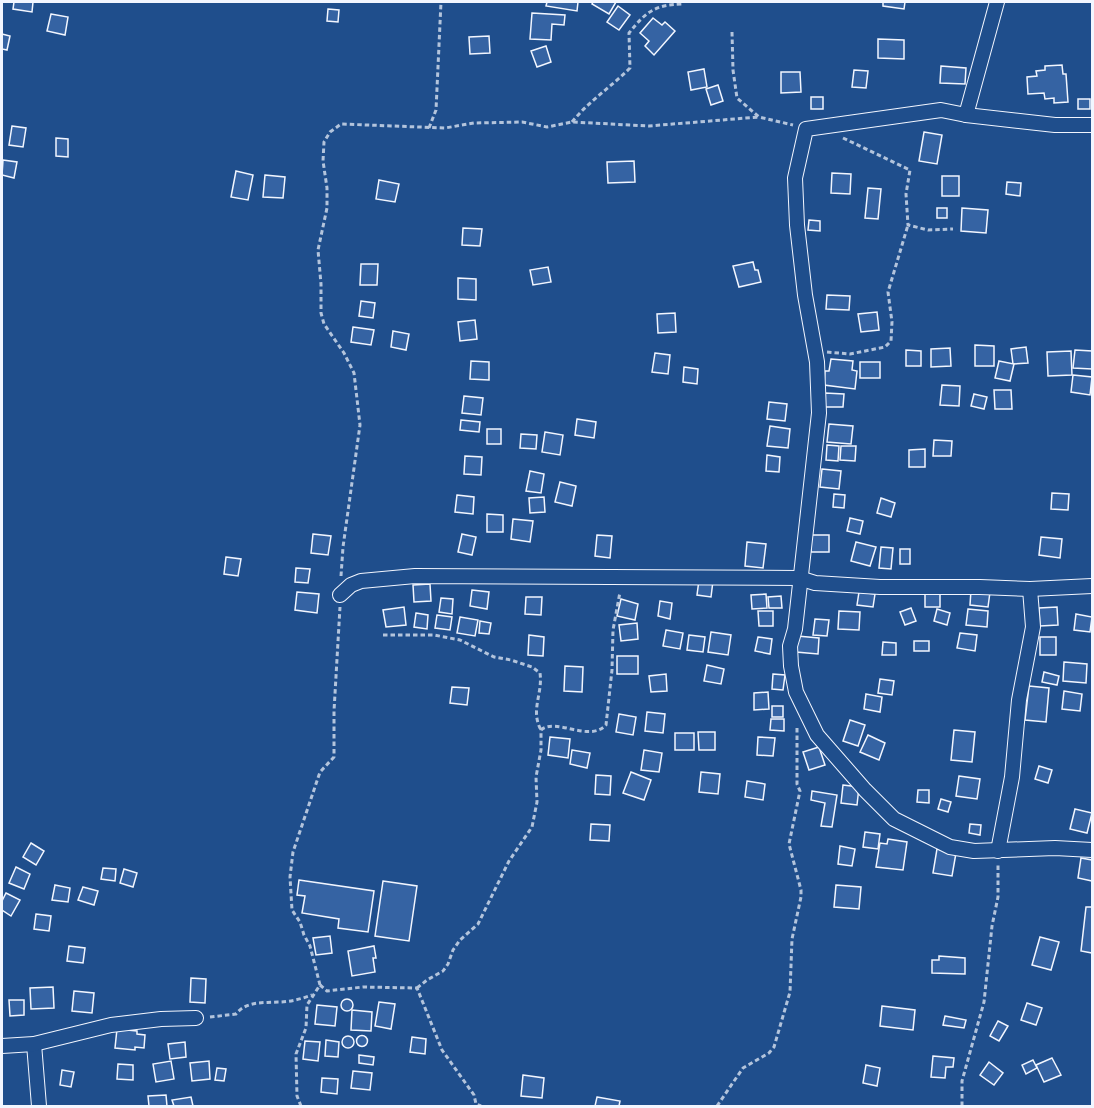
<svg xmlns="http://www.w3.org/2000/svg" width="1094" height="1108" font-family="'DejaVu Sans',sans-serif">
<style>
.building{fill:#3563a3;stroke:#f2f6ff;stroke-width:1.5}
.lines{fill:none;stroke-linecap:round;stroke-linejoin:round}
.street-casing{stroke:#f2f6ff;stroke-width:16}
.path{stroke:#b3c4dc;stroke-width:3;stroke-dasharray:4.5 3;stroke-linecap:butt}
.street{stroke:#1f4e8c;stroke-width:14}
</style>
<rect width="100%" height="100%" fill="#1f4e8c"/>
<g class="building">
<path d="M14 2H33L32 12 13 9Z"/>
<path d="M547 2H578L577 11 546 6Z"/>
<path d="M593 2H616L609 14 592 4Z"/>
<path d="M883 2H905L904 9 883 6Z"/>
<path d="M618 6 630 15 619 30 607 22Z"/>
<path d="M328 9 339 10 338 22 327 21Z"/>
<path d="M532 13 565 15 564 25 552 24 551 40 530 39Z"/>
<path d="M51 14 68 17 65 35 47 31Z"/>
<path d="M653 18 662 25 665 22 675 31 654 55 645 46 649 41 640 33Z"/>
<path d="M2 34 10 36 7 50 2 49Z"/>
<path d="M489 36 490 53 470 54 469 37Z"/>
<path d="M878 39 904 40V59L878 58Z"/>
<path d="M546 46 551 62 537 67 531 51Z"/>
<path d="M1062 65 1063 74H1066L1068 102 1054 103V98L1045 99 1044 93 1028 94 1027 77 1037 76 1036 71 1045 70V66Z"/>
<path d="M941 66 966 68 965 84 940 83Z"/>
<path d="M704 69 707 87 691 90 688 72Z"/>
<path d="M854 70 868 71 866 88 852 87Z"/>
<path d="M781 72H800L801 92 781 93Z"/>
<path d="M718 85 723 101 711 105 706 89Z"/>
<rect x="811" y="97" width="12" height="12"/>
<rect x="1078" y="99" width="12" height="10"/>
<path d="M12 126 26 128 23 147 9 145Z"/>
<path d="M924 132 942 135 937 164 919 161Z"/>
<path d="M56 138 68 139V157L56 156Z"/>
<path d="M3 160 17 162 14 178 2 175Z"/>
<path d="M634 161 635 182 608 183 607 162Z"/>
<path d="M236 171 253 175 248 200 231 197Z"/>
<path d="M832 173 851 174 850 194 831 193Z"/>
<path d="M265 175 285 177 283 198 263 197Z"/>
<rect x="942" y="176" width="17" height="20"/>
<path d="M379 180 399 184 395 202 376 199Z"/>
<path d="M1007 182 1021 183 1020 196 1006 194Z"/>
<path d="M868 188 881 189 878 219 865 218Z"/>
<rect x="937" y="208" width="10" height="10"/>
<path d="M962 208 988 210 986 233 961 231Z"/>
<path d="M809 220 820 221V231L808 230Z"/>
<path d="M463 228 482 229 480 246 462 245Z"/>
<path d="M753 262 755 270H758L761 282 739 287 733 266Z"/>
<path d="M361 264H378L377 285H360Z"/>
<path d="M548 267 551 282 533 285 530 270Z"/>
<path d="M458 278 476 279V300L458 299Z"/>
<path d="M827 295 850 296 849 310 826 309Z"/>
<path d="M361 301 375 303 373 318 359 316Z"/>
<path d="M877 312 879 330 861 332 858 314Z"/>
<path d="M675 313 676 332 658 333 657 314Z"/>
<path d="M475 320 477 339 460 341 458 322Z"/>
<path d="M353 327 374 330 371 345 351 342Z"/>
<path d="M393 331 409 334 406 350 391 347Z"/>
<path d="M975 345 994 346V366H975Z"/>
<path d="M1026 347 1028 363 1013 364 1011 349Z"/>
<path d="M950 348 951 366 931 367V349Z"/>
<path d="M906 350 921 351V366H906Z"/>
<path d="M1075 350 1092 351V369L1073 368Z"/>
<path d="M1071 351 1072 375 1048 376 1047 352Z"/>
<path d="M655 353 670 355 668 374 652 372Z"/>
<path d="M831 359 853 361 852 370 857 371 855 389 824 385 825 371H829Z"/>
<path d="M471 361 489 362V380L470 379Z"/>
<path d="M999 361 1014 364 1010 381 995 378Z"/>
<rect x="860" y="362" width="20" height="16"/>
<path d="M684 367 698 369 697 384 683 382Z"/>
<path d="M1073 375 1092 377 1090 395 1071 392Z"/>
<path d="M942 385 960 386 959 406 940 405Z"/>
<path d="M994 390H1011L1012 409H995Z"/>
<path d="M825 393 844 394 843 407H824Z"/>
<path d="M974 394 987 397 984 409 971 406Z"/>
<path d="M464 396 483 398 481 415 462 413Z"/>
<path d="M769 402 787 404 785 421 767 419Z"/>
<path d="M577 419 596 422 594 438 575 435Z"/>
<path d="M461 420 480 422 479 432 460 430Z"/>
<path d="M829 424 853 426 851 444 827 442Z"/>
<path d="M770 426 790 429 788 448 767 446Z"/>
<rect x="487" y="429" width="14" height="15"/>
<path d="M545 432 563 435 560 455 542 452Z"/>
<path d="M521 434 537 435 536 449 520 448Z"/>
<path d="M934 440 952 441 951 456H933Z"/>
<path d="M827 445 839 446 838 461 826 460Z"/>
<path d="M841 446H856L855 461 840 460Z"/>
<path d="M925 449V467H909V450Z"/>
<path d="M767 455 780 457 779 472 766 471Z"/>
<path d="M465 456 482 457 481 475 464 474Z"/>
<path d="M822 469 841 471 839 489 820 487Z"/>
<path d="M530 471 544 474 541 493 526 491Z"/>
<path d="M560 482 576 486 572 506 555 502Z"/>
<path d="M1052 493 1069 494 1068 510 1051 509Z"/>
<path d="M834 494 845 495 844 508 833 507Z"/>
<path d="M457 495 474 497 473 514 455 512Z"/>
<path d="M544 497 545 512 530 513 529 498Z"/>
<path d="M881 498 895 503 891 517 877 513Z"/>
<path d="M487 514 503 515V532H487Z"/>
<path d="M850 518 863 521 860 534 847 531Z"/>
<path d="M513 519 533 521 530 542 511 539Z"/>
<path d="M313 534 331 536 328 555 311 553Z"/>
<path d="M462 534 476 537 472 555 458 552Z"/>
<path d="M597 535 612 536 610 558 595 556Z"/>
<rect x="811" y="535" width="18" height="17"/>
<path d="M1041 537 1062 539 1060 558 1039 555Z"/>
<path d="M747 542 766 544 763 568 745 566Z"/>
<path d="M856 542 876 547 870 566 851 561Z"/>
<path d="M881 547 893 548 891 569 879 568Z"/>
<rect x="900" y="549" width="10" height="15"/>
<path d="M226 557 241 559 238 576 224 574Z"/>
<path d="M296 568 310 569 308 583 295 582Z"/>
<path d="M699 580 713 581 711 597 697 595Z"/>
<path d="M430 584 431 601 414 602 413 585Z"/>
<path d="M472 590 489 592 487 609 470 606Z"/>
<path d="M971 590 990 592 988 607 970 605Z"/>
<path d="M297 592 319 594 317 613 295 610Z"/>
<path d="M859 592 875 594 873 607 857 605Z"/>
<rect x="925" y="592" width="15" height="15"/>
<path d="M766 594 767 608 752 609 751 595Z"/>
<path d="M781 596 782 608H769L768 597Z"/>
<path d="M526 597H542L541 615 525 614Z"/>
<path d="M441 598 453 599 452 614 439 612Z"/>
<path d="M621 599 638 604 635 620 617 616Z"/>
<path d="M660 601 672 603 670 619 658 616Z"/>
<path d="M404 607 406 625 386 627 383 610Z"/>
<path d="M1057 607 1058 625 1040 626 1039 608Z"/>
<path d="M911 608 916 621 905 625 900 612Z"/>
<path d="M937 609 950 613 947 625 934 621Z"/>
<path d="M968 609 988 611 987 627 966 625Z"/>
<path d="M758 611H773V626H759Z"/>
<path d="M839 611 860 612 859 630 838 629Z"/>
<path d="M416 613 428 615 427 629 414 627Z"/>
<path d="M1076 614 1092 617 1090 632 1074 630Z"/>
<path d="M437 615 452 617 450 630 435 628Z"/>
<path d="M460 617 478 620 475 636 457 633Z"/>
<path d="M815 619 829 620 827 636 813 635Z"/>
<path d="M480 621 491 623 489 634 479 633Z"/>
<path d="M637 623 638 639 621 641 619 625Z"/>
<path d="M666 630 683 633 680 649 663 646Z"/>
<path d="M711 632 731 635 728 655 708 652Z"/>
<path d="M960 633 977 635 975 651 957 648Z"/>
<path d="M529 635 544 637 543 656 528 655Z"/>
<path d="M689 635 705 637 703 652 687 650Z"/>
<path d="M797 636 819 638 818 654 796 652Z"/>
<path d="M758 637 772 639 770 654 755 651Z"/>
<rect x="1040" y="637" width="16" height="18"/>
<rect x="914" y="641" width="15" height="10"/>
<path d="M883 642 896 643V655H882Z"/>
<rect x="617" y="656" width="21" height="18"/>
<path d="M1064 662 1087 664 1086 683 1063 681Z"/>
<path d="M707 665 724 669 721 684 704 681Z"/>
<path d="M565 666 583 667 582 692 564 691Z"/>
<path d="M1044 672 1059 676 1057 685 1042 682Z"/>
<path d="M666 674 667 691 651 692 649 676Z"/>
<path d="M773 674 785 675 783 690 772 689Z"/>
<path d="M880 679 894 681 892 695 878 693Z"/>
<path d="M1029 686 1049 688 1046 722 1025 720Z"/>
<path d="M452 687 469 688 467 705 450 703Z"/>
<path d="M1064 691 1082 694 1080 711 1062 709Z"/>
<path d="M768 692 769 709 754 710V693Z"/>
<path d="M866 694 882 697 880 712 864 709Z"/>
<rect x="772" y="706" width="11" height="11"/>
<path d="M647 712 665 714 663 733 645 731Z"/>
<path d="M619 714 636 717 633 735 616 732Z"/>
<path d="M771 719H784V731L770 730Z"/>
<path d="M850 720 865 725 858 746 843 741Z"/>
<path d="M954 730 975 732 972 762 951 760Z"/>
<path d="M698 732H715V750H699Z"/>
<rect x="675" y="733" width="19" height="17"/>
<path d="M868 735 885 743 879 760 860 752Z"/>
<path d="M550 737 570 739 568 758 548 755Z"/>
<path d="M758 737 775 738 773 756 757 755Z"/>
<path d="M819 747 825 765 809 770 803 752Z"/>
<path d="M572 750 590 753 587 768 570 764Z"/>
<path d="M644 750 662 753 659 772 641 770Z"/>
<path d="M1039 766 1052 770 1048 783 1035 779Z"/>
<path d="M631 772 651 780 644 800 623 793Z"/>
<path d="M701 772 720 774 718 794 699 792Z"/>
<path d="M596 775 611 776 610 795 595 794Z"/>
<path d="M959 776 980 779 977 799 956 796Z"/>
<path d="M747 781 765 784 763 800 745 797Z"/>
<path d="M843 785 859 787 857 805 841 803Z"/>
<path d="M918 790H929V803L917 802Z"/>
<path d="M812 791 837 795 832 827 821 826 825 803 811 800Z"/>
<path d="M941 799 951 802 948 812 938 809Z"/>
<path d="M1075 809 1092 813 1087 833 1070 829Z"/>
<path d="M591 824 610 825 609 841 590 840Z"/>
<path d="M970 824 981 825 980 835 969 833Z"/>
<path d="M865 832 880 834 878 849 863 847Z"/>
<path d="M888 839 907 842 903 870 876 867 880 843 887 844Z"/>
<path d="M31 843 44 851 36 865 23 857Z"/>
<path d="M840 846 855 849 852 866 838 864Z"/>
<path d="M937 849 956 853 952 876 933 873Z"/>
<path d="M1081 858 1092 860V881L1078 878Z"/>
<path d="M16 867 30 874 24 889 9 883Z"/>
<path d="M103 868 116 869 115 881 101 879Z"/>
<path d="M124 869 137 873 133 887 120 883Z"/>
<path d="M299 880 374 891 368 932 338 928 339 919 302 913 305 896 297 895Z"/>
<path d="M383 881 417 886 409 941 375 936Z"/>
<path d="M55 885 70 888 68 902 52 900Z"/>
<path d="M836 885 861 887 859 909 834 907Z"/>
<path d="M83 887 98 891 94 905 78 900Z"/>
<path d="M6 893 20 900 11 916 2 910V901Z"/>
<path d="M1086 907H1092V953L1081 951Z"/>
<path d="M36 914 51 916 49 931 34 929Z"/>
<path d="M330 936 332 953 316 955 313 938Z"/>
<path d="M1040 937 1059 942 1051 970 1032 965Z"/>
<path d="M69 946 85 948 83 963 67 961Z"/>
<path d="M374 946 376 958H373L375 972 352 976 348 951Z"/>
<path d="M939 956 965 958V974L932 973V960H939Z"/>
<path d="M191 978 206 979 205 1003 190 1002Z"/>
<path d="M53 987 54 1008 31 1009 30 988Z"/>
<path d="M74 991 94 993 92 1013 72 1011Z"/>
<circle cx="347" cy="1005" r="6"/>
<path d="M9 1000H24V1015L10 1016Z"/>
<path d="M379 1002 395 1004 391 1029 375 1026Z"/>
<path d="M1027 1003 1042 1008 1036 1025 1021 1020Z"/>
<path d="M317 1005 337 1007 335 1026 315 1024Z"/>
<path d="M882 1006 915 1010 913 1030 880 1026Z"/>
<path d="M352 1010 372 1012 371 1031 351 1030Z"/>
<path d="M945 1016 966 1020 964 1028 943 1025Z"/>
<path d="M998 1021 1008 1026 999 1041 990 1036Z"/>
<path d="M117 1029 137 1031V1034L145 1035 144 1048 135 1047V1050L115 1048Z"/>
<circle cx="362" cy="1041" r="5.5"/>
<circle cx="348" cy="1042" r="6"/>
<path d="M412 1037 426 1039 425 1054 410 1052Z"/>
<path d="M326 1040 339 1042 338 1057 325 1056Z"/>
<path d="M305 1041 320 1042 318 1061 303 1059Z"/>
<path d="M185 1042 186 1057 170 1059 168 1044Z"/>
<path d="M359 1055 374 1057 373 1065 359 1063Z"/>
<path d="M933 1056 954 1058 953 1067H946L945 1078 931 1077Z"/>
<path d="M1052 1058 1061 1075 1044 1082 1036 1065Z"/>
<path d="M1033 1060 1037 1068 1026 1074 1022 1065Z"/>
<path d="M171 1061 174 1079 156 1082 153 1064Z"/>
<path d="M209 1061 210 1079 192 1081 190 1063Z"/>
<path d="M989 1062 1003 1073 994 1085 980 1075Z"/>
<path d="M118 1064 133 1065V1080L117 1079Z"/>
<path d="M866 1065 880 1068 877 1086 863 1083Z"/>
<path d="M217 1068 226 1069 224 1081 215 1080Z"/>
<path d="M62 1070 74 1072 71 1087 60 1085Z"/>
<path d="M353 1071 372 1073 370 1090 351 1088Z"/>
<path d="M523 1075 544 1078 542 1098 521 1096Z"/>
<path d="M322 1078 338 1079 337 1094 321 1092Z"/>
<path d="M166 1095 167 1106H149L148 1096Z"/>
<path d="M191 1097 193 1106H174L172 1100Z"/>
<path d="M597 1097 620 1101 619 1106H595Z"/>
</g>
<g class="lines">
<g class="street-casing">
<g id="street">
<path d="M966 115 997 2"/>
<path d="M1092 125H1055L966 115 941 110 806 129 795 178 797 225 805 295 817 362 819 413 795 629 790 646 791 666 796 692 817 735 865 790 894 819 950 847 974 851 1055 848 1092 850"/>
<path d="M340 595 351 585 361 581 415 576 799 578 815 583 880 587H980L1030 589 1092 586"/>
<path d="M998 851 1012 777 1019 700 1033 627 1030 589"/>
<path d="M34 1044 39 1106"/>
<path d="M2 1046 34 1044 111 1025 161 1019 196 1018"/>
</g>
</g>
<g class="path">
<path d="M732 32 733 70 737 98 759 117 793 125"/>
<path d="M572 122C589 101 611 87 630 68L629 33C646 12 654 5 682 4"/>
<path d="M429 128 436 110 441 2"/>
<path d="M843 138 910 170 906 194 908 225 928 230 953 229"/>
<path d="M827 352 850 354 885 347 891 341 892 322 888 292 908 225"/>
<path d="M341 576 343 547 360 425 354 373 344 353 324 324 321 313V284L318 250 327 208V188L323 161 324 142 330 132 341 124 445 128 474 123 522 122 547 127 572 122 649 126 759 117"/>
<path d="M383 635H434L460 640 494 657 511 660 532 667 540 673C543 694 530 710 541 730"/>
<path d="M320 985 327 991 363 987 417 988 442 1050 474 1095 476 1104 481 1106"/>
<path d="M417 988 427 980 443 971 448 964 453 950 460 940 478 924 509 861 532 827 537 802 536 777 541 750V730C556 717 589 743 606 725L612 670 613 630 620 592"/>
<path d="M210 1017 236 1014C246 1001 263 1003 278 1002 290 1002 301 999 312 995"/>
<path d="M301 1106 297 1096 296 1054 306 1028 307 1005 320 985 310 946 304 935 300 922 292 910 290 877 293 852 320 772 334 757V711L340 607"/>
<path d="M717 1106 743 1068 769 1053 774 1047 790 992 792 939 801 897V890L789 844 800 791 797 784V727"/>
<path d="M962 1106V1081L984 1002 992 926 998 897V865"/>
</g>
<use href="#street" class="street"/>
</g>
<rect width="1094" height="1108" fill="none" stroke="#f2f6ff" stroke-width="6"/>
</svg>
